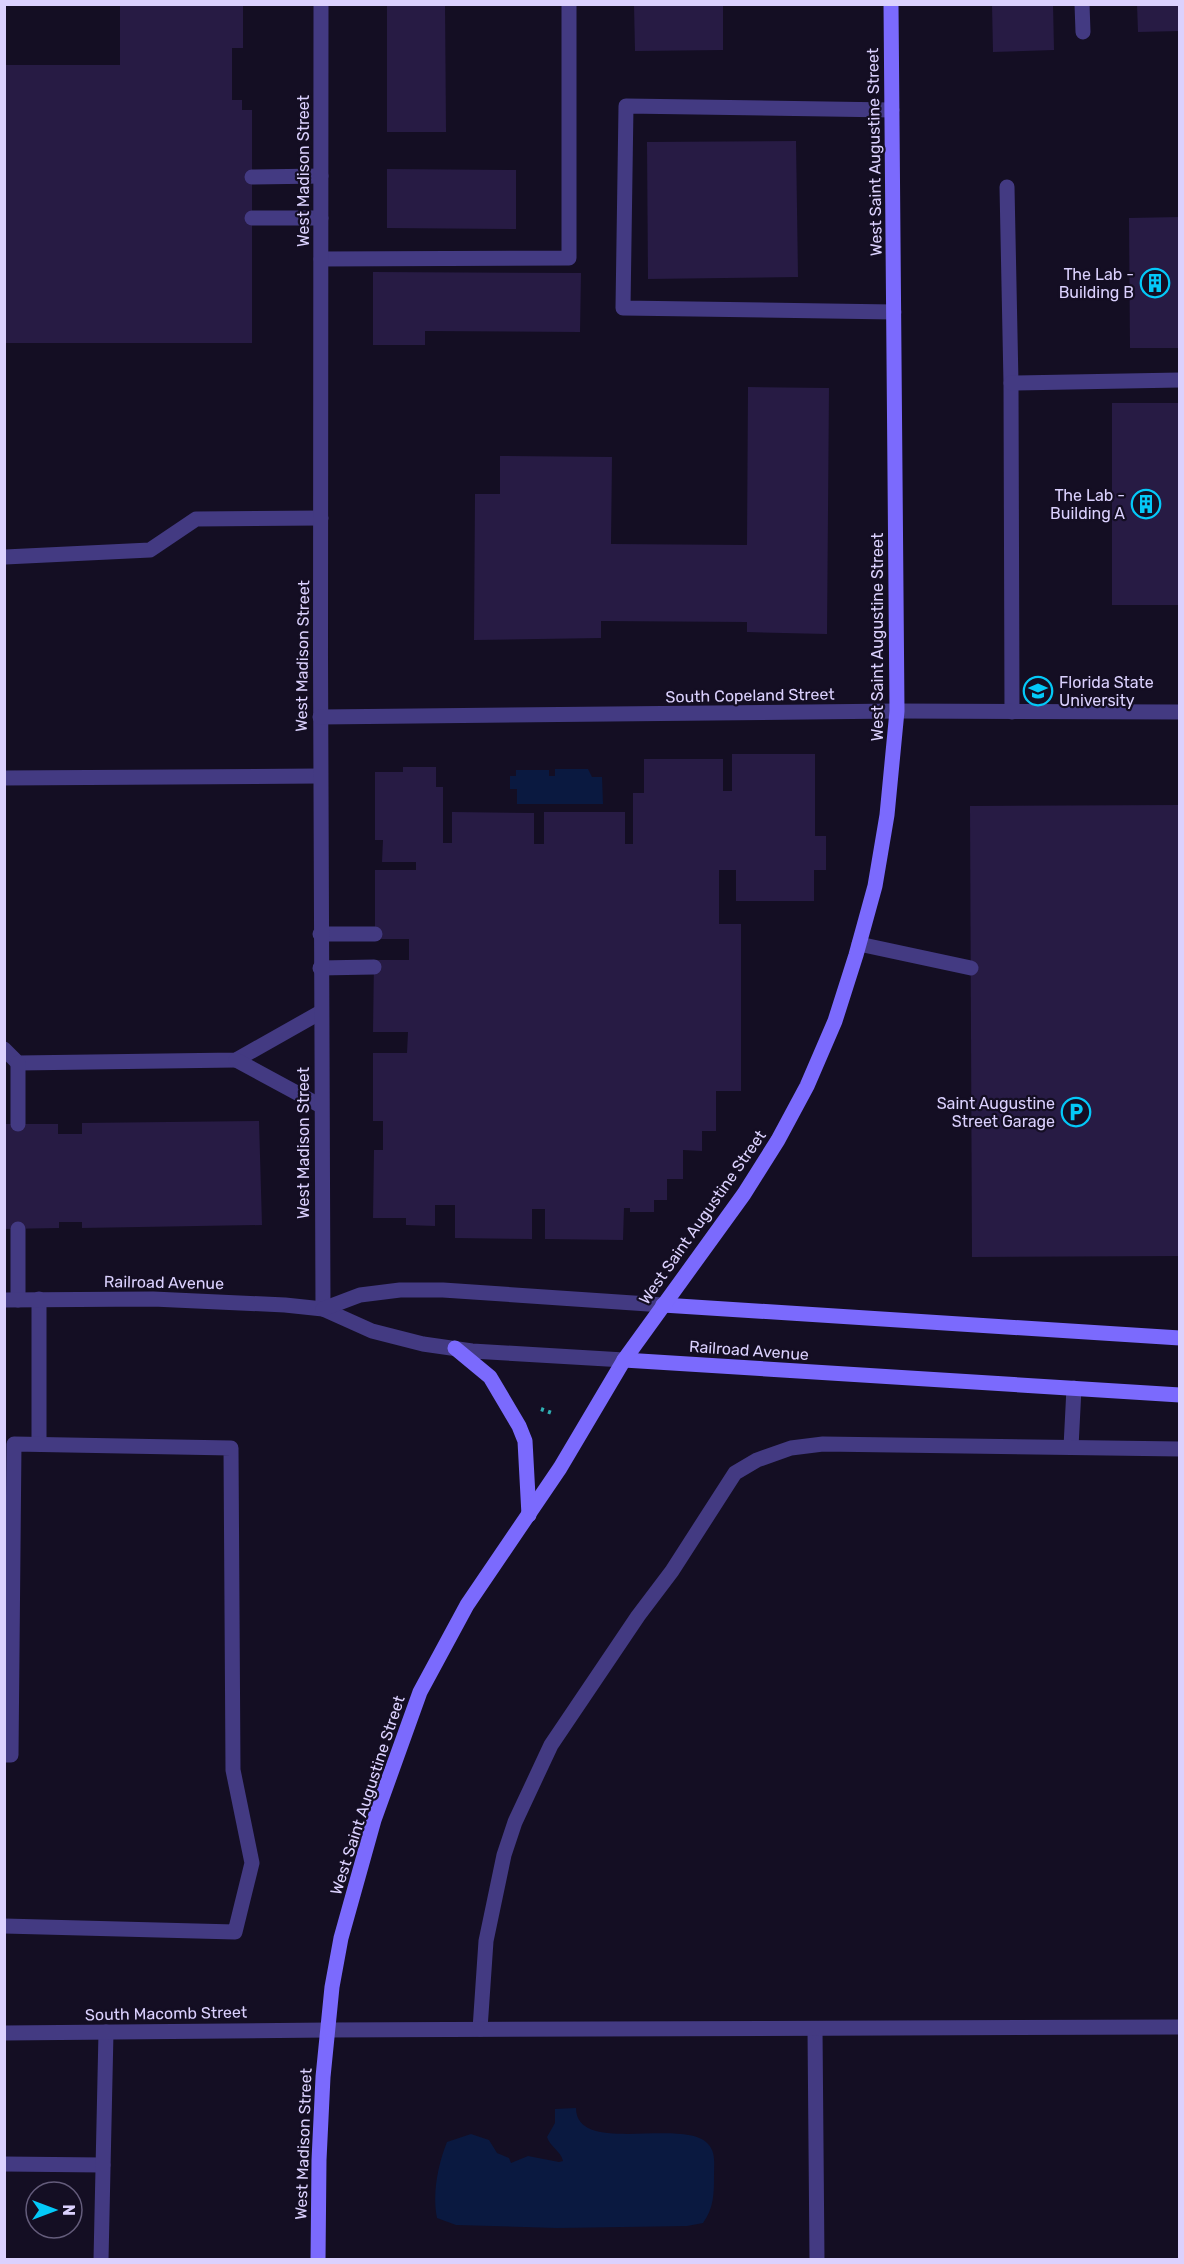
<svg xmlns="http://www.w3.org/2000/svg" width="1184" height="2264" font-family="Rubik,sans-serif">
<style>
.water{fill:#0a1940}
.building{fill:#271b44}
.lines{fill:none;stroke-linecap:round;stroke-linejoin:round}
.path{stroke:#30afb3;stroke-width:4;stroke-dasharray:3 4.5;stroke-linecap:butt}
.service{stroke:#433a82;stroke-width:15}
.minor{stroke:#433a82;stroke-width:15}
.tertiary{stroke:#433a82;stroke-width:15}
.secondary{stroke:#7b6afd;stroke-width:15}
.labels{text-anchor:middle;stroke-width:4.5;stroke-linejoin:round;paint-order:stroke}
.street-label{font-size:16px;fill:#dbd1fe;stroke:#140e23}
.poi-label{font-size:16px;fill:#dbd1fe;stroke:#140e23;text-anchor:end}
</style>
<rect width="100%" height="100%" fill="#140e23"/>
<g class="water">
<path d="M555 769H588L592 777H602L603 804H517V789H510V776H516V770H549V776H555Z"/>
<path d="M576 2108C576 2156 684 2117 708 2144 716 2152 714 2165 714 2175 714 2193 714 2208 703 2223L687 2226 557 2228 456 2225 437 2218C432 2194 438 2164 447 2142L471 2134 489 2140 497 2153 509 2158 511 2163 528 2156 559 2162 563 2161C561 2151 550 2147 547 2137L555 2123V2109Z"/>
</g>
<g class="building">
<path d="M120 4H243V48H232V100H242V110H252V343H4V65H120Z"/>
<path d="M387 4H445L446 132H387Z"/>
<path d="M634 4H723V50L635 51Z"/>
<path d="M992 4H1053L1054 50 993 52Z"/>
<path d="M1137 4H1180V31L1138 32Z"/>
<path d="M796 141 798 277 648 279 647 142Z"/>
<path d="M387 169 516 170V229L387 228Z"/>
<path d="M1180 217V348H1130L1129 218Z"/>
<path d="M373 272 581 273 580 332 425 331V345H373Z"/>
<path d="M748 387 829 388 827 634 747 632V622L601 621V638L474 640 475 494H500V456L612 457 611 544 747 545Z"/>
<rect x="1112" y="403" width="68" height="202"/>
<path d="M732 754H815V836H826V870H814V901H736V870H719V924H741V1091H716V1131H702V1151L683 1150V1179H667V1200H654V1212H630V1208H624L623 1240 545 1239V1209H532V1239L455 1238V1205H435V1226L406 1225V1218H373L374 1150H383V1121H373V1053H407L408 1032H373L374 960H409V939H375V870H416V862H382L383 840H375V772H403V767H436V787H443V843H452V812L534 813V844H544V812H625V844H633V793H644V759H723V791H732Z"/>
<path d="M1180 805V1256L972 1257 970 806Z"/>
<path d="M259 1121 262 1225 82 1228V1222H59V1228L4 1229V1124H58V1134H82V1123Z"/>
</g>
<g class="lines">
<path class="path" d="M541 1409 552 1413"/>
<g class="service">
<path d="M1082 4 1083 32"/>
<path d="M892 110 626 106 623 308 894 312"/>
<path d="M252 177 321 176"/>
<path d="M1007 187 1011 383 1012 712"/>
<path d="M252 218H321"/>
<path d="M321 259 569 258V4"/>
<path d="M1011 383 1180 380"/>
<path d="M5 557 150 550 196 519 321 518"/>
<path d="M4 778 319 776"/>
<path d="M320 934H375"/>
<path d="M859 944 971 968"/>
<path d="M320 968 374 967"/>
<path d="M4 1049 18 1063 236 1060 321 1012"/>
<path d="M236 1060 321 1106"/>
<path d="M18 1063V1124"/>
<path d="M18 1229V1300"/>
<path d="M39 1444V1299"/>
<path d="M1071 1447 1074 1388"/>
<path d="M4 1755H11L14 1444 231 1448 233 1770 252 1863 235 1932 4 1926"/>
<path d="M480 2029 486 1941 504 1855 515 1822 551 1745 638 1616 672 1571 735 1473 757 1460 791 1448 823 1444 1180 1449"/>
<path d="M815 2029 817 2260"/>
<path d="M327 2030 1180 2027"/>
<path d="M4 2164 103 2165"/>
<path d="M101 2260 106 2032"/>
</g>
<g class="minor">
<path d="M321 4C321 439 319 874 323 1309"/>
<path d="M320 717 897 711"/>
<path d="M4 2033 327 2030"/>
</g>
<g class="tertiary">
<path d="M897 711 1180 712"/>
<path d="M4 1300 153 1299 285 1305 323 1309 372 1331 423 1344 472 1351 624 1360"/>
<path d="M323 1309 360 1295 400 1290H443L663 1305"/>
</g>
<g class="secondary">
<path d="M663 1305 1180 1338"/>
<path d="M455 1348 490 1377 519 1426 525 1441 529 1515"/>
<path d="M624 1360 1180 1395"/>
<path d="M318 2260 319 2160 323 2077 332 1987 341 1938 374 1820 420 1692 467 1605 560 1468 624 1360 744 1194 778 1140 807 1086 835 1021 856 955 875 886 887 815 897 711 891 4"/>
</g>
</g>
<defs>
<g id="building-ring" transform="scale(1.5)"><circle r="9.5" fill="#140e23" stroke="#04c9f8" stroke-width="1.5"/><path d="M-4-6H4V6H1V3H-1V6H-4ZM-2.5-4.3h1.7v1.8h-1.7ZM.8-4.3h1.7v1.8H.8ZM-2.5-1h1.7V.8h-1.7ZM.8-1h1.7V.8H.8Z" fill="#04c9f8"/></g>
<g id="university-ring" transform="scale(1.5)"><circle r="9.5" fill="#140e23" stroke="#04c9f8" stroke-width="1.5"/><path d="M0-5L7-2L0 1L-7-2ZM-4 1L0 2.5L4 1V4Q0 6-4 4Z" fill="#04c9f8"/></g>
<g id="parking-ring" transform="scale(1.5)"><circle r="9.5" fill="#140e23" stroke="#04c9f8" stroke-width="1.5"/><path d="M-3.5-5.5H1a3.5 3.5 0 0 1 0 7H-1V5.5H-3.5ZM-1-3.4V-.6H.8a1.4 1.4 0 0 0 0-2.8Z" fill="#04c9f8"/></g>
</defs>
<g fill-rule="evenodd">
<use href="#building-ring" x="1155" y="283"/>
<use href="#building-ring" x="1146" y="504"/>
<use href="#university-ring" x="1038" y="691"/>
<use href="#parking-ring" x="1076" y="1112"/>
</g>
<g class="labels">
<g class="street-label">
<text transform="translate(874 152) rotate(-91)" y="6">West Saint Augustine Street</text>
<text transform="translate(303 171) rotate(-90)" y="6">West Madison Street</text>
<text transform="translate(877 637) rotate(-90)" y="6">West Saint Augustine Street</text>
<text transform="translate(302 656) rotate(-89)" y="6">West Madison Street</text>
<text transform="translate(750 695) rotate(-1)" y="6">South Copeland Street</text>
<text transform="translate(303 1143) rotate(-90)" y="6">West Madison Street</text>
<text transform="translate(702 1217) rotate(-55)" y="6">West Saint Augustine Street</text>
<text transform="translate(164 1282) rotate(1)" y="6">Railroad Avenue</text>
<text transform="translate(749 1350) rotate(4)" y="6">Railroad Avenue</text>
<text transform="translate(367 1795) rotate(-72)" y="6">West Saint Augustine Street</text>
<text transform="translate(166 2013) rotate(-1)" y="6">South Macomb Street</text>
<text transform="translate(303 2144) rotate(-88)" y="6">West Madison Street</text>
</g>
<g class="poi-label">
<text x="1134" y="280">The Lab -<tspan x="1134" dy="18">Building B</tspan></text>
<text x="1125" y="501">The Lab -<tspan x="1125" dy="18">Building A</tspan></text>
<text x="1059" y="688" text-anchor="start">Florida State<tspan x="1059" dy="18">University</tspan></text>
<text x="1055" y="1109">Saint Augustine<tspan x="1055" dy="18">Street Garage</tspan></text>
</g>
</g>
<rect width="1184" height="2264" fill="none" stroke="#dbd1fe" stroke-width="12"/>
<g transform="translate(54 2210) rotate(90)"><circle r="28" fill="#140e23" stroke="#645c7b" stroke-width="1.5"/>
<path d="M0-4.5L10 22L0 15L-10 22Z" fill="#04c9f8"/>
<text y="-9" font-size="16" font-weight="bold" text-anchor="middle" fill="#dbd1fe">N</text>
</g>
</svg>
